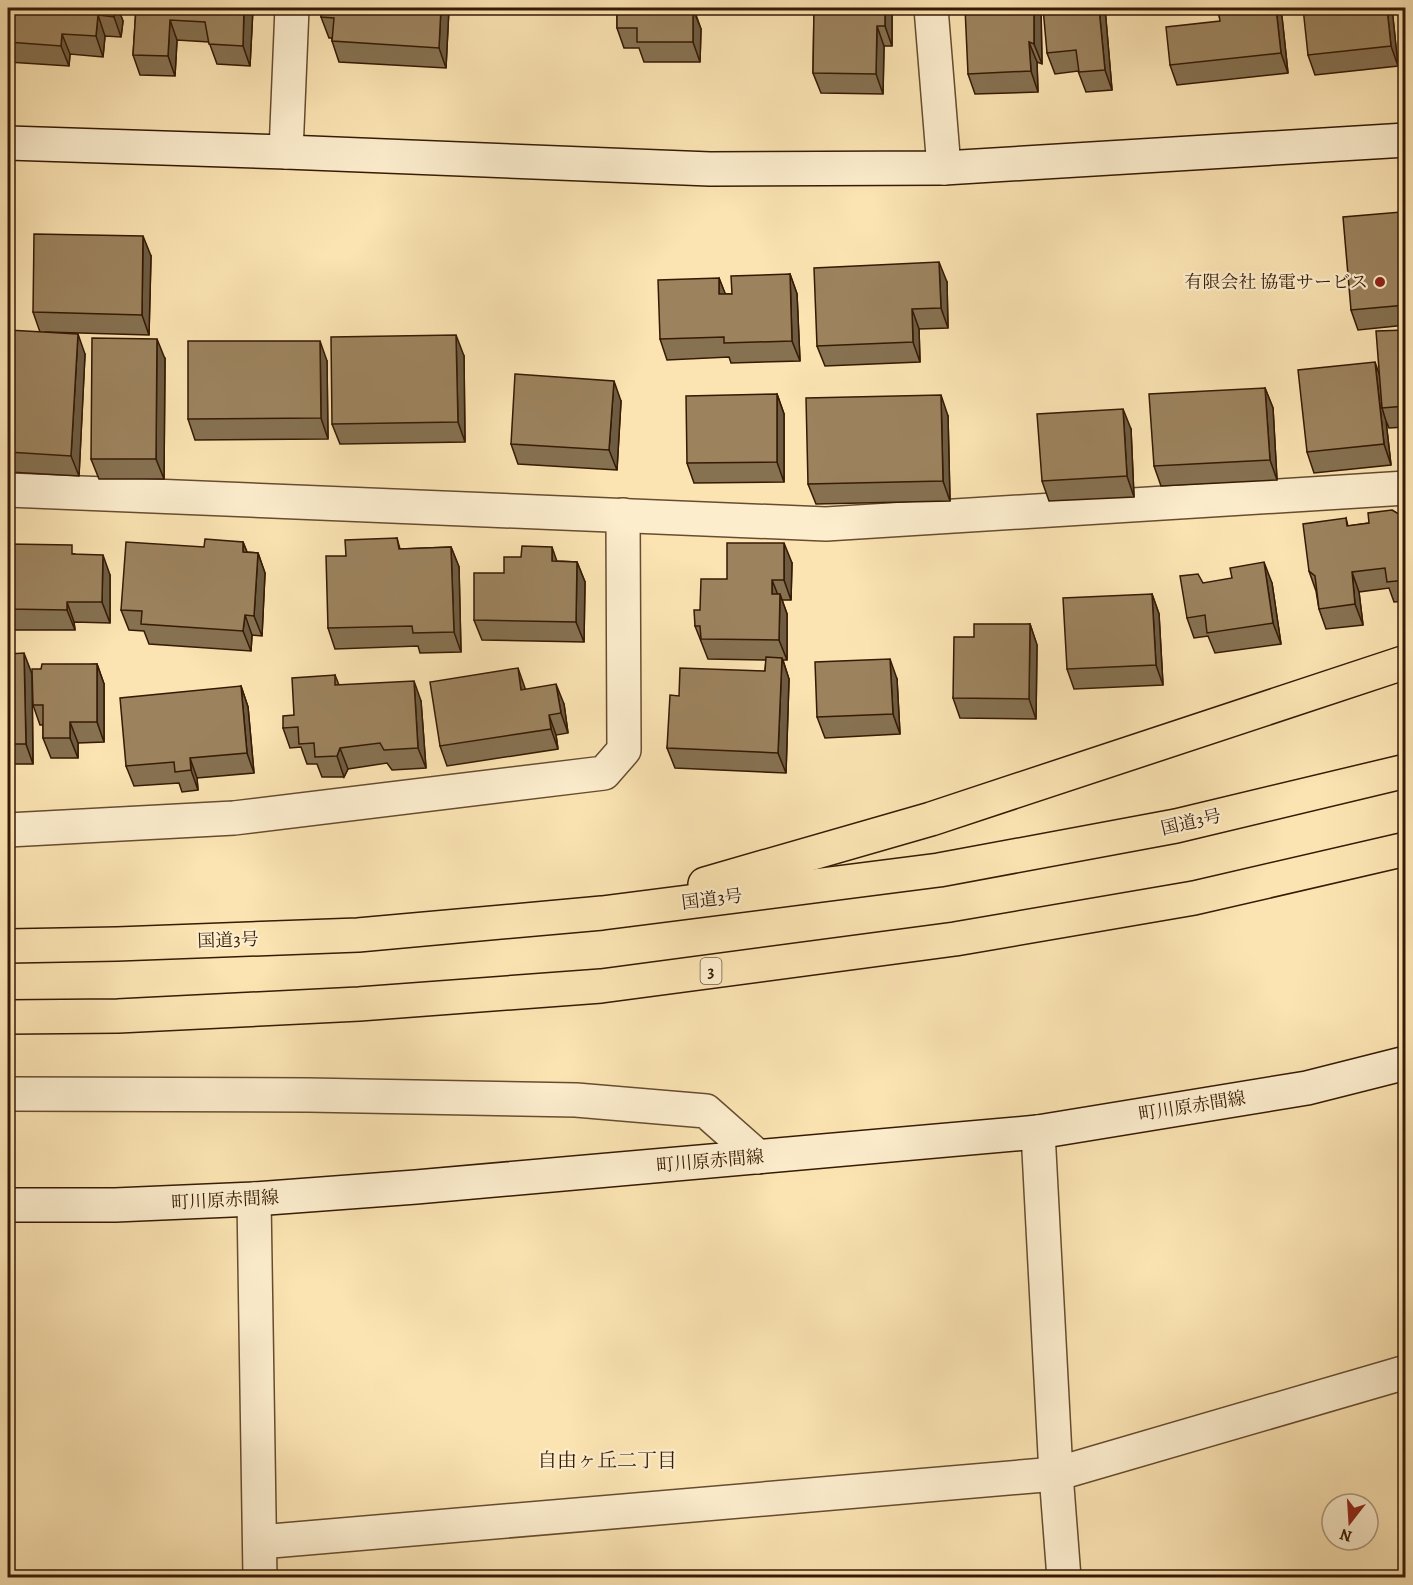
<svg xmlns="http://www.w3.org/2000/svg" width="1413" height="1585" font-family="Alegreya,'Noto Serif JP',serif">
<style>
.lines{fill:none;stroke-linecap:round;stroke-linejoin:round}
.street-casing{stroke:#674c30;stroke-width:36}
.secondary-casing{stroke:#361a04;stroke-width:36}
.highway-casing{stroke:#361a04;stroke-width:36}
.street{stroke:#fcedcd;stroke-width:33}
.secondary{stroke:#fcedcd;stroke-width:33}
.highway{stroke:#fbe3b2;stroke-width:33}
.wall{fill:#867151;stroke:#361a04;stroke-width:1.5}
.shaded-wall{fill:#6d5c42;stroke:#361a04;stroke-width:1.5}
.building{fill:#9c835e;stroke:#361a04;stroke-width:1.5}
.poi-dot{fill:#8f2418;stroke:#fcedcd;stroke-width:2}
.labels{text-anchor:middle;stroke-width:4.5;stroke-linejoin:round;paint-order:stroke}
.shield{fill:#fcedcd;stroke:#715940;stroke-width:1.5}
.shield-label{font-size:16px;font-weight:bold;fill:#361a04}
.poi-label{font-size:18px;fill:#361a04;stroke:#fcedcd;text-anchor:end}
.street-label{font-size:18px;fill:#361a04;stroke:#fcedcd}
.neighbourhood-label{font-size:20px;fill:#361a04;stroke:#fcedcd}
</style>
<rect width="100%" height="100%" fill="#fbe3b2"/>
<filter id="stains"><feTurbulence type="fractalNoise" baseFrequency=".00333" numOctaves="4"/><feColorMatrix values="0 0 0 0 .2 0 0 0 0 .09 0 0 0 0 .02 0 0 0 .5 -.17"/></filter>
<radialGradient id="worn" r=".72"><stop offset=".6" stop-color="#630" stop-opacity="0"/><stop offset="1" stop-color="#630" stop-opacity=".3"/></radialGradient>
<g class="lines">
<g class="street-casing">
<g id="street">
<path d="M931 8 944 168"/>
<path d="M286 152 292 8"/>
<path d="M8 490 826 524 1406 488"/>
<path d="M8 830 234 818 604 773 624 750 623 515"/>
<path d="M8 1094 308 1095 576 1100 706 1111 758 1157"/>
<path d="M1038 1132 1056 1474 1064 1578"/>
<path d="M254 1199 260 1578"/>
<path d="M260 1542 1056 1474 1406 1372"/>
</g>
</g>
<g class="secondary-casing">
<g id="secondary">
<path d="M8 143 286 152 710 169 944 168 1406 140"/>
<path d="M8 1205H115L254 1199 416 1187 1038 1132 1307 1088 1406 1063"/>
</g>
</g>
<g class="highway-casing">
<g id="highway">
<path d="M705 884 931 819 1406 662"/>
<path d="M8 946 117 944 358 935 602 913 939 870 1176 826 1406 771"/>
<path d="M8 1017 118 1016 359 1004 601 986 955 939 1194 898 1406 849"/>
</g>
</g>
<use href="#street" class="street"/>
<use href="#secondary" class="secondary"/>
<use href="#highway" class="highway"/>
</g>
<g class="wall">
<path d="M8 8H118L123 21 121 37 105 36 103 57 70 54 69 66 8 62Z"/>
<path d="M136 8H253L250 66 217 64 209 42 177 40 175 76 140 75 133 55Z"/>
<path d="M322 8H449L446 68 339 62 332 41V38H329L321 17Z"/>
<path d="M617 8H706V9H694L701 29 700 62H644L639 48H624L617 28Z"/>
<path d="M814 8H896L892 9V46H884L883 94 821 93 813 73Z"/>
<path d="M1041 8 1042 64 1037 62 1038 92 975 94 968 74Z"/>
<path d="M1105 8 1112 90 1086 92 1078 71 1055 74 1047 53Z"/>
<path d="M1218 8H1278L1282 17 1288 73 1177 85 1170 65 1220 21Z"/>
<path d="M1392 8 1398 66 1315 75 1308 55Z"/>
<path d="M1406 224V325L1358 330 1351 310Z"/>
<path d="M151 256 149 335 45 332 85 354 79 476 9 472 8 468V348L40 332 33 312Z"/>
<path d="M790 274 797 294 800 361 731 363 729 357 667 360 660 339 719 278 725 294H732Z"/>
<path d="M947 282 948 328 919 329 920 362 825 366 817 346Z"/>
<path d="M1406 330V427L1389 428 1386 421 1391 465 1314 473 1307 452 1379 373Z"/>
<path d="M464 356 465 442 340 444 332 424Z"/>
<path d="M165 359 164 479H99L91 459Z"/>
<path d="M327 361 328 439 195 440 188 419Z"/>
<path d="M1265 388 1273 408 1277 480 1161 486 1154 466Z"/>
<path d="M777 394 784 414V482L694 483 687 463Z"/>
<path d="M621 401 617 470 518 464 511 444Z"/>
<path d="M948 416 950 501 816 504 808 484Z"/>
<path d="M1131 429 1134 497 1049 501 1042 481Z"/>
<path d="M1406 515V601L1394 602 1389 588 1359 592 1363 625 1326 629 1319 609 1316 591 1309 571 1346 518 1348 526 1369 523Z"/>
<path d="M397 538 400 549 451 547 459 567 461 652 420 653 418 646 335 649 328 628 346 556Z"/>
<path d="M243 542 247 552 258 553 265 573 262 636 252 635 251 651 149 644 144 631 129 630 121 610 204 547Z"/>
<path d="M8 544 75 554 110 575V623L74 622 75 630H8Z"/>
<path d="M521 557 557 561 577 562 585 582 584 642 482 640 474 620 504 573Z"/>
<path d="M792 563 791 600H782L787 614V660H783L789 679 786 773 675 768 667 748 679 696 765 671 766 660 708 659 695 626 700 610 727 579Z"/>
<path d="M1203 583H1272L1281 644 1215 653 1208 636 1194 638 1187 618Z"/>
<path d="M1152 594 1159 614 1163 685 1074 689 1067 669Z"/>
<path d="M1030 624 1037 645 1036 719 960 718 953 698 974 637Z"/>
<path d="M8 654 32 674 33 764H8Z"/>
<path d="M97 664 104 684V742L78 743V758H51L43 738V725H40L33 705 41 669Z"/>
<path d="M335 675 339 685 421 701 426 768 392 770 387 763 348 769 344 777H322L317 764H307L301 747 290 748 283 728 294 715Z"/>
<path d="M897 679 900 734 825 738 817 717Z"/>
<path d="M241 686 248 707 254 773 197 778 198 790 182 792 179 783 134 786 126 766Z"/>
<path d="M525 689 564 704 568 733 556 735 558 749 447 766 440 746Z"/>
</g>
<g class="shaded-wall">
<path d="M115 8H118L123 21 121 37 114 17Z"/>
<path d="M244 8H253L250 66 243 46Z"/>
<path d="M441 8H449L446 68 439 48Z"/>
<path d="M885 8H892V46L885 26Z"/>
<path d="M1034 8H1041L1042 64 1034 44Z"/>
<path d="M1099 8H1105L1112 90 1105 70Z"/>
<path d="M1276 8H1278L1282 17 1288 73 1281 53Z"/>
<path d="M1387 8H1392L1398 66 1391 46Z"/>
<path d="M693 9 701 29 700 62 693 42Z"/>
<path d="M98 15 105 36 103 57 96 36Z"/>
<path d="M170 20 177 40 175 76 168 56Z"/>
<path d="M877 26 884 46 883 94 876 74Z"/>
<path d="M62 34 70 54 69 66 61 46Z"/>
<path d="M1029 42 1037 62 1038 92 1031 71Z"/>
<path d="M1401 212 1406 224V262Z"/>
<path d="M143 236 151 256 149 335 142 315Z"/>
<path d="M939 262 947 282 948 328 941 308Z"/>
<path d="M790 274 797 294 800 361 792 341Z"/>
<path d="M719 278 727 298 719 294Z"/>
<path d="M912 309 919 329 920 362 913 342Z"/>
<path d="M78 334 85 354 79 476 71 456Z"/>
<path d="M456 335 464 356 465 442 458 422Z"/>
<path d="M157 339 165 359 164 479 156 459Z"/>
<path d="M320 341 327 361 328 439 321 418Z"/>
<path d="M1375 362 1382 382V408L1386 421 1391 465 1384 444Z"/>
<path d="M614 381 621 401 617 470 609 450Z"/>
<path d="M1265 388 1273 408 1277 480 1270 460Z"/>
<path d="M777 394 784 414V482L777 462Z"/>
<path d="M941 395 948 416 950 501 943 481Z"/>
<path d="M1123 409 1131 429 1134 497 1127 476Z"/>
<path d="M243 542 251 562 243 552Z"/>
<path d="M784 543 792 563 791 600 784 580Z"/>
<path d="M451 547 459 567 461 652 454 632Z"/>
<path d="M552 547 559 567 552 561Z"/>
<path d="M258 553 265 573 262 636 254 616Z"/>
<path d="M103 555 110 575V623L102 602Z"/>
<path d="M577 562 585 582 584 642 576 622Z"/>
<path d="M1264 562 1272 583 1281 644 1273 623Z"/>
<path d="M1352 572 1359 592 1363 625 1355 604Z"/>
<path d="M772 580 780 600 772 594Z"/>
<path d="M780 594 787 614V660L779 640Z"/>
<path d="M1152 594 1159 614 1163 685 1156 665Z"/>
<path d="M67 602 74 622 75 630 67 610Z"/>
<path d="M245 615 252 635 251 651 243 631Z"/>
<path d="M1030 624 1037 645 1036 719 1029 699Z"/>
<path d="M24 653 32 674 33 764 26 744Z"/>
<path d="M782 658 789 679 786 773 778 753Z"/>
<path d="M890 659 897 679 900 734 893 714Z"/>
<path d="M97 664 104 684V742L97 722Z"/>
<path d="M518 668 525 688 528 710 521 690Z"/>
<path d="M414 681 421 701 426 768 418 748Z"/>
<path d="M556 684 564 704 568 733 561 713Z"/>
<path d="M241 686 248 707 254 773 247 753Z"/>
<path d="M549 715 556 735 558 749 551 729Z"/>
<path d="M70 722 78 743V758L70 738Z"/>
<path d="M340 748 348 769 344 777 337 756Z"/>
<path d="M190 758 197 778 198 790 191 770Z"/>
</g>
<g class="building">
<path d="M8 8H115L114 17 98 15 96 36 62 34 61 46 8 42Z"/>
<path d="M136 8H244L243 46 209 44 205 22 170 20 168 56 133 55Z"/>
<path d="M322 8H441L439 48 332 41 334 18 321 17Z"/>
<path d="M617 8H677V9H693V42H637V28H617Z"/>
<path d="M814 8H885V26H877L876 74 813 73Z"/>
<path d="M965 8H1034V44L1029 42 1031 71 968 74Z"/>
<path d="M1043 8H1099L1105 70 1079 72 1076 50 1047 53Z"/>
<path d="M1218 8H1276L1281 53 1170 65 1166 27 1220 21Z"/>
<path d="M1303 8H1387L1391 46 1308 55Z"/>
<path d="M1401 212 1406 262V305L1351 310 1343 217Z"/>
<path d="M34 234 143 236 142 315 33 312Z"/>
<path d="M939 262 941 308 912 309 913 342 817 346 814 268Z"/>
<path d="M790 274 792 341 724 343V337L660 339 658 280 719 278V294H732L731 276Z"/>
<path d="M8 330 78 334 71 456 8 452Z"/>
<path d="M1406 330V406L1382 408 1376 331Z"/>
<path d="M456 335 458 422 332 424 331 337Z"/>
<path d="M92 338 157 339 156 459H91Z"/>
<path d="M188 341H320L321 418 188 419Z"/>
<path d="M1375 362 1384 444 1307 452 1298 370Z"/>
<path d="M515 374 614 381 609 450 511 444Z"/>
<path d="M1265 388 1270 460 1154 466 1149 394Z"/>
<path d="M777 394V462L687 463 686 396Z"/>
<path d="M941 395 943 481 808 484 806 398Z"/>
<path d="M1123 409 1127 476 1042 481 1037 414Z"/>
<path d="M1392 510 1402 516 1406 515V580L1387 582 1385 568 1352 572 1355 604 1319 609 1315 576 1309 571 1303 524 1346 518 1347 526 1369 523 1368 513Z"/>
<path d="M397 538 399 549 451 547 454 632 413 633 412 626 328 628 326 556H346L345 540Z"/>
<path d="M205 539 243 542V552L258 553 254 616 245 615 243 631 141 624 142 611 121 610 126 542 204 547Z"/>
<path d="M727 543H784V580H772V594H780L779 640 701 639 700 626H695L694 610H700L701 579H727Z"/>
<path d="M8 544 72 545V554L103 555 102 602H67V610L8 609Z"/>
<path d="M522 546 552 547V561L577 562 576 622 474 620V573H504V557H521Z"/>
<path d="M1264 562 1273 623 1207 633 1205 615 1187 618 1180 576 1198 574 1203 583 1232 578 1230 568Z"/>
<path d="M1152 594 1156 665 1067 669 1063 598Z"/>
<path d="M974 624H1030L1029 699 953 698 954 637H974Z"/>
<path d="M24 653 26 744H8V654Z"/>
<path d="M766 657 782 658 778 753 667 748 670 695 679 696 680 668 765 671Z"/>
<path d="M890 659 893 714 817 717 815 662Z"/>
<path d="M42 664H97V722H70V738H43V705H33L32 669H41Z"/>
<path d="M518 668 521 690 556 684 561 713 549 715 551 729 440 746 430 682Z"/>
<path d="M335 675V685L414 681 418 748 384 750 380 743 340 748 337 756 315 757 314 743 299 744 298 727 283 728V716L294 715 292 678Z"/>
<path d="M241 686 247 753 190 758 191 770 175 772 174 762 126 766 120 698Z"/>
</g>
<circle class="poi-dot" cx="1380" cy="282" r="6"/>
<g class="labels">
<rect class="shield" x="700.5" y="958" width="21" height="26" rx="4.5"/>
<g class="shield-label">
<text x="711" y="977">3</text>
</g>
<g class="poi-label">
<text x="1368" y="288">有限会社 協電サービス</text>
</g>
<g class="street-label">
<text transform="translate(1191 822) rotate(-13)" y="6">国道3号</text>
<text transform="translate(712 899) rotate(-7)" y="6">国道3号</text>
<text transform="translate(228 940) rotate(-2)" y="6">国道3号</text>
<text transform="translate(1192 1106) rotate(-9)" y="6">町川原赤間線</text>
<text transform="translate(710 1161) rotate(-5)" y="6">町川原赤間線</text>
<text transform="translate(225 1200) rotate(-3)" y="6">町川原赤間線</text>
</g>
<g class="neighbourhood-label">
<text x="607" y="1467">自由ヶ丘二丁目</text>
</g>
</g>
<rect width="1413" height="1585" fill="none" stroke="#fbe3b2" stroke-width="30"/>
<rect x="9" y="9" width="1395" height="1567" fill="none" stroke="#361a04" stroke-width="3"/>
<rect x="15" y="15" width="1383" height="1555" fill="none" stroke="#361a04" stroke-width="1.5"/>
<g transform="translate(1350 1522) rotate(197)"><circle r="28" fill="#fcedcd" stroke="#ad997d" stroke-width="1.5"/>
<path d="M0-4.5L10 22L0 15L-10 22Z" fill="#8f2418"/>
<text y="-9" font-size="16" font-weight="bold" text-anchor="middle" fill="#361a04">N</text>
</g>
<rect width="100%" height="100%" filter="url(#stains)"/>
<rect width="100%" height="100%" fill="url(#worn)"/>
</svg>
